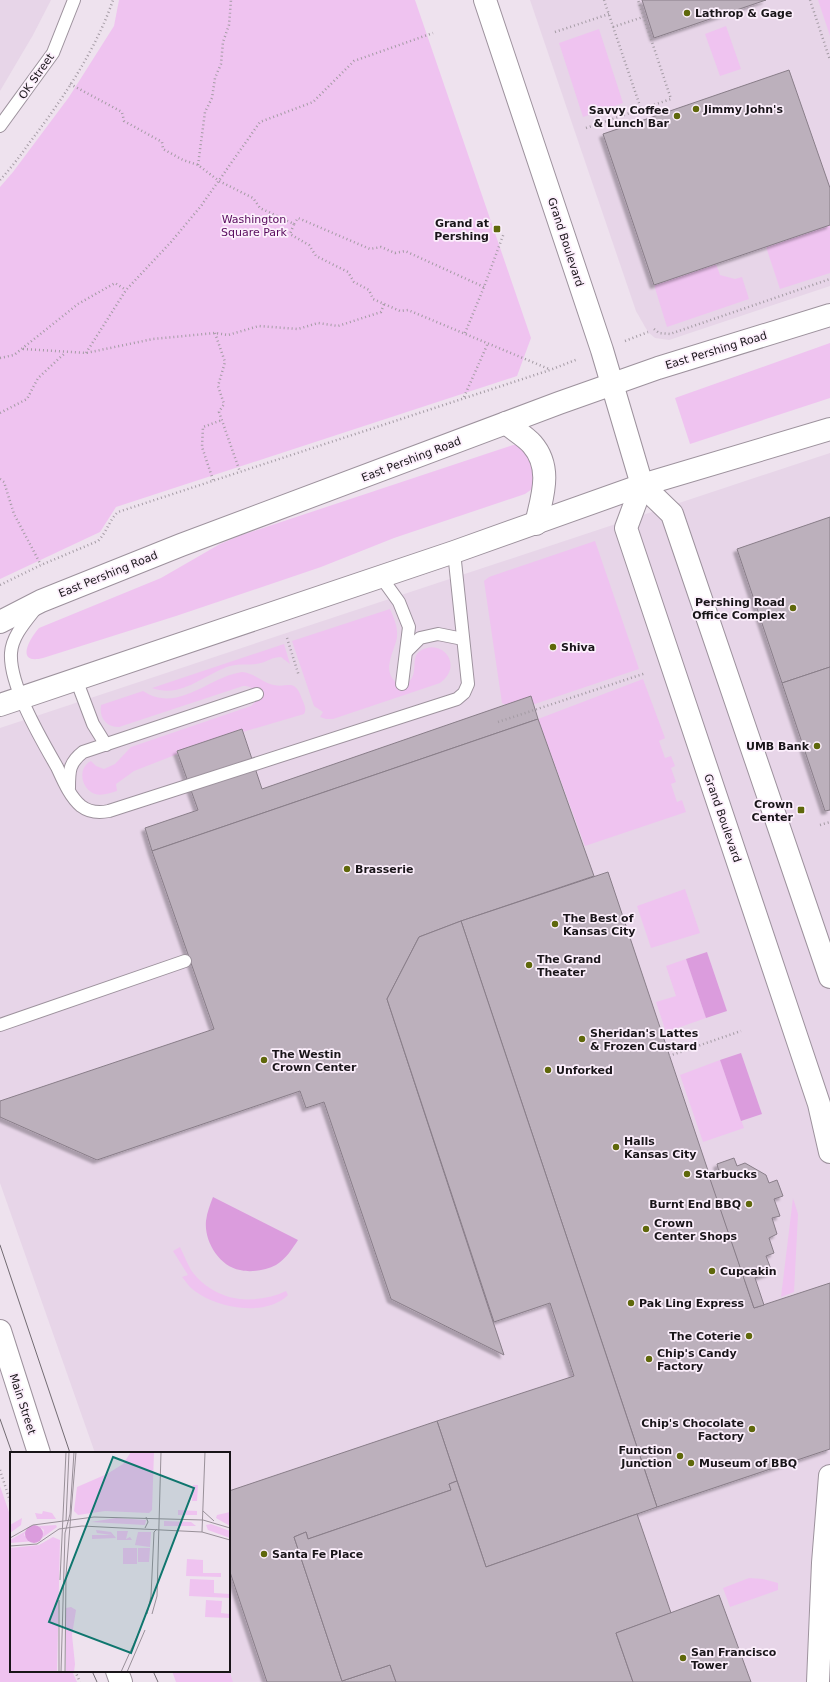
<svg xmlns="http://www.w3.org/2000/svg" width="830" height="1682" font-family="'DejaVu Sans',sans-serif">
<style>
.built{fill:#e7d5e8}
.green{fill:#efc3f0}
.water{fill:#db9cdd}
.building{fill:#bcb0bc;stroke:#897e89;filter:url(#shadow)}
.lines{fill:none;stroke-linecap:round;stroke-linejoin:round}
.lane-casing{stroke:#9d929d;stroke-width:14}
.secondary-casing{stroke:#9d929d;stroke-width:24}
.path{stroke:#a49ba4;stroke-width:2.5;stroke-dasharray:1 3;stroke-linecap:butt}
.lane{stroke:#fff;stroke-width:12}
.secondary{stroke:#fff;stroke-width:22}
.tram{stroke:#726b72;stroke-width:1}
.poi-dot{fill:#5f680b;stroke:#fceffc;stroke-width:1.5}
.labels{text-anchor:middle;stroke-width:3.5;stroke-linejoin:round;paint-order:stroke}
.poi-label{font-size:11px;font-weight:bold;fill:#191519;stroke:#fceffc;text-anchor:start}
.street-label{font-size:11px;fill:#191519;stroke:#fceffc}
.park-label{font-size:11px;fill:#580a5d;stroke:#fceffc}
.inset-road{fill:none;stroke:#999099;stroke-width:1}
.view{fill:#0f766e;fill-opacity:0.15;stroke:#0f766e;stroke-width:2}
.inset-edge{fill:none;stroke:#191519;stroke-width:2}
</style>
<defs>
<filter id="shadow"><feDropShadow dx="-3.5" dy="3.5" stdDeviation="1" flood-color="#0004"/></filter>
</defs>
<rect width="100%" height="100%" fill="#eee2ee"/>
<g class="built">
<path d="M0 0H51L33 35 0 91Z"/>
<path d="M530 0H830V286L669 340 655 338 648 332 636 311Z"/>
<path d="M830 453V1682H178L229 1671V1453H95L0 1183V728Z"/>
</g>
<g class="green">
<path d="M119 0H415L531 338 517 376 116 507 100 532 0 579V187L13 172 69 97 114 26Z"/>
<path d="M818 0H830V36Z"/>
<path d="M726 26 741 69 720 76 705 34Z"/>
<path d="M599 29 623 103 583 117 559 43Z"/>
<path d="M830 225V273L780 289 766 247Z"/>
<path d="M716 264 720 275 735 279 742 277 749 299 667 327 654 285Z"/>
<path d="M830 343V398L690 444 675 398Z"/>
<path d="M513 445H522L534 471 533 480 535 487 525 494 394 538 321 567 176 616 43 658C15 665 29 639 39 628L161 578 220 544 239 536Z"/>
<path d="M595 541 639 669 517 710 504 704 502 703 484 581 489 577Z"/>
<path d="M390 609C394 618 398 627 397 637 395 651 380 671 398 684L409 682C419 672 410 658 420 651 441 637 465 665 440 683L333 719H326L320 717 323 712 314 706 292 641Z"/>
<path d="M284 644 290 664 281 657C273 657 268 661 261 663 251 666 240 663 230 666 204 674 182 699 152 688Z"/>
<path d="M242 672C253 673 260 680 270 684 287 690 294 676 302 699 304 704 307 709 304 714L246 731 175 755 134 771 116 784 117 791C110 793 102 796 95 794 81 789 77 768 91 761L96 766 104 769 115 764 131 747 251 706 258 699C255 690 253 686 243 686L119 727C106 727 99 718 101 705L143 691C178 714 208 677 242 672Z"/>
<path d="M643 679 665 738 659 741 665 758 671 756 675 766 671 768 676 782 671 784 677 802 682 800 686 812 585 846 538 719Z"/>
<path d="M685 889 700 933 651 948 637 906Z"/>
<path d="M686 959 706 1018 666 1032 656 1002 676 996 666 966Z"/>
<path d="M720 1060 744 1128 703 1142 680 1075Z"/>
<path d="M793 1198 798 1214 794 1292 781 1297Z"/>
<path d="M180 1247C184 1255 187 1263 191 1270 206 1291 231 1302 256 1299 266 1298 276 1296 286 1291L288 1295C265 1318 212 1308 190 1287 187 1284 185 1280 182 1277L188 1275 173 1251Z"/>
<path d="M0 1486 11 1518V1671H72L77 1682H0Z"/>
<path d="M749 1578 763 1579 778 1583V1590L730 1607 723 1588Z"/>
<path d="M229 1670 233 1682H176L172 1671H229Z"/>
</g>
<g class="water">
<path d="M707 952 727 1011 706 1018 686 959Z"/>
<path d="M741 1053 762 1114 741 1121 720 1060Z"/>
<path d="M213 1197 298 1240C292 1249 286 1259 276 1265 266 1270 251 1273 240 1270 219 1266 204 1241 206 1221 207 1212 210 1205 213 1197Z"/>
</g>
<g class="building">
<path d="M642 0H766L654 38Z"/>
<path d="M789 70 830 188V225L654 285 603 134Z"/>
<path d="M830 517V667L782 683 737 549Z"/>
<path d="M830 667V810L825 811 782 683Z"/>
<path d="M531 696 538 719 152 851 145 828 198 810 177 751 242 729 262 789Z"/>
<path d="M538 719 594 876 461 921 419 937 387 999 504 1355 391 1299 324 1102 306 1108 300 1091 97 1160 0 1117V1101L214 1029 152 851Z"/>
<path d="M608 872 754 1308 830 1283V1449L657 1507 461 921Z"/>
<path d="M461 921 657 1507 486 1567 437 1421 574 1376 550 1303 494 1322 387 999 419 937Z"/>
<path d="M734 1158 737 1166 745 1163 766 1175 769 1183 777 1180 783 1196 774 1199 780 1216 772 1218 777 1234 769 1238 774 1253 766 1256 772 1272 755 1278 764 1305 754 1308 709 1176 719 1172 717 1164Z"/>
<path d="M437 1421 457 1481 449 1484 451 1490 308 1539 306 1532 294 1537 342 1681 390 1665 396 1682H267L229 1569V1491Z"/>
<path d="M457 1481 486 1567 637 1514 671 1613 616 1633 633 1682H396L390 1665 342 1681 294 1537 306 1532 308 1539 451 1490 449 1484Z"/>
<path d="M719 1595 751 1682H633L616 1633Z"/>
</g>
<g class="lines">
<g class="lane-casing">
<g id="lane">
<path d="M0 126 53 53 74 0"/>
<path d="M381 577 399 602 409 627 402 684"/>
<path d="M36 608C26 621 12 636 11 653 9 685 41 739 57 767 63 780 70 797 81 806 90 813 99 813 109 811L457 699 464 693 468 684 454 552"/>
<path d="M407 651 420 638 438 634 463 639"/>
<path d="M76 679 93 724 106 745"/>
<path d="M69 788C69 771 69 763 83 752L257 694"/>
<path d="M0 1025 185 961"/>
</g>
</g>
<g class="secondary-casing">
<g id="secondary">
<path d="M485 0 602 350 642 485 672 514 830 977"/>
<path d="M506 423C514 430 525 436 532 444 553 468 542 497 536 524"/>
<path d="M642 485 626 528 819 1104 830 1152"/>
<path d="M0 622 41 601 181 545 559 403 658 368 830 315"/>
<path d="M0 705 454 552 642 485 830 429"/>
<path d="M0 1331 39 1453"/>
<path d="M117 1671 121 1682"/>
<path d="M818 1682 823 1563 830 1476"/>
</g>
</g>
<g class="path">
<path d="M604 0 641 109"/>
<path d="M810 0 830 60"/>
<path d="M613 27 643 17"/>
<path d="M555 32 609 14"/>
<path d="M70 84 122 112 124 121 162 142 163 149 183 160 198 165 219 181 253 198 260 208 294 224 290 234 309 245 316 256 348 272 354 282 369 290 373 299 400 311 408 310 549 369"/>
<path d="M586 128 671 99 638 0"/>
<path d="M198 165 205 112 212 98 215 78 221 64 223 42 229 25 231 0"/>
<path d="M0 180C11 168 21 155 30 142 62 100 96 50 113 0"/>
<path d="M294 224 298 218 370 249 381 247 395 253 405 251 484 287"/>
<path d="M654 329 659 333 670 334 830 279"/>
<path d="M215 333 225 362 218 386 224 404 219 412 240 472"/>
<path d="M465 333 484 287 504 233"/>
<path d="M625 341 648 332"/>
<path d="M23 349 86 353 153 339 215 333 228 335 259 326 298 329 318 323 338 326 381 312 384 304"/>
<path d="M86 353 126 290 171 242 201 206 260 122 313 102 354 61 433 33"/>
<path d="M0 358 14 355 78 304 115 283 126 290"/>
<path d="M464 397 488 343"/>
<path d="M0 413 27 399 38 378 65 353"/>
<path d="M0 479 4 482 14 514 41 565"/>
<path d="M213 480 202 447 203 427 222 420"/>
<path d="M0 585 41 565 98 541C107 532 109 520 118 512L550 370 578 359"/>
<path d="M287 638 299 676"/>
<path d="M498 722 646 673"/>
<path d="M820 825 830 822"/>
<path d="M669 1056 741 1031"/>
<path d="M0 1470 11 1504"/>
<path d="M75 1671 80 1682"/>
</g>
<use href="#lane" class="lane"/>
<use href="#secondary" class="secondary"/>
<g class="tram">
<path d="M0 1245 70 1453"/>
<path d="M0 1419 12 1453"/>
<path d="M92 1671 97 1682"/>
<path d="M153 1671 158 1682"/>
</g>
</g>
<g class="poi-dot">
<circle cx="687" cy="13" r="4"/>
<circle cx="696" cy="109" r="4"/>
<circle cx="677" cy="116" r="4"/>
<rect x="493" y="225" width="8" height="8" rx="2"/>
<circle cx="793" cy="608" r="4"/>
<circle cx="553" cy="647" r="4"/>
<circle cx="817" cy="746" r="4"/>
<rect x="797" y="806" width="8" height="8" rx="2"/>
<circle cx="347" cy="869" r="4"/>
<circle cx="555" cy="924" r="4"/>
<circle cx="529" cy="965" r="4"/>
<circle cx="582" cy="1039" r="4"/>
<circle cx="264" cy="1060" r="4"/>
<circle cx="548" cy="1070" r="4"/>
<circle cx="616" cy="1147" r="4"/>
<circle cx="687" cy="1174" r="4"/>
<circle cx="749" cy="1204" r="4"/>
<circle cx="646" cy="1229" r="4"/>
<circle cx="712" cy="1271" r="4"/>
<circle cx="631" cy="1303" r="4"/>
<circle cx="749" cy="1336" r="4"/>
<circle cx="649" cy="1359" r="4"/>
<circle cx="752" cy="1429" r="4"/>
<circle cx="680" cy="1456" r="4"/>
<circle cx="691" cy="1463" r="4"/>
<circle cx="264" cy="1554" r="4"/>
<circle cx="683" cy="1658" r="4"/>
</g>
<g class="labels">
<g class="poi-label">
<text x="695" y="17">Lathrop &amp; Gage</text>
<text x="704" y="113">Jimmy John's</text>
<text x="669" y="114" text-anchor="end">Savvy Coffee<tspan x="669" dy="13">&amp; Lunch Bar</tspan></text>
<text x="489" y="227" text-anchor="end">Grand at<tspan x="489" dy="13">Pershing</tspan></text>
<text x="785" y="606" text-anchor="end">Pershing Road<tspan x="785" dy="13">Office Complex</tspan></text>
<text x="561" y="651">Shiva</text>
<text x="809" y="750" text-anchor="end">UMB Bank</text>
<text x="793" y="808" text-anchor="end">Crown<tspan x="793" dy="13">Center</tspan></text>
<text x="355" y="873">Brasserie</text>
<text x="563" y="922">The Best of<tspan x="563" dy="13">Kansas City</tspan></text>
<text x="537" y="963">The Grand<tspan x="537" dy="13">Theater</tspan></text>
<text x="590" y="1037">Sheridan's Lattes<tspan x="590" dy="13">&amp; Frozen Custard</tspan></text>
<text x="272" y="1058">The Westin<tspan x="272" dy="13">Crown Center</tspan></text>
<text x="556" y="1074">Unforked</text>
<text x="624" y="1145">Halls<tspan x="624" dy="13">Kansas City</tspan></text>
<text x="695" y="1178">Starbucks</text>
<text x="741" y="1208" text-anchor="end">Burnt End BBQ</text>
<text x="654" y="1227">Crown<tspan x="654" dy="13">Center Shops</tspan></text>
<text x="720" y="1275">Cupcakin</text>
<text x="639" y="1307">Pak Ling Express</text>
<text x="741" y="1340" text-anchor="end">The Coterie</text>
<text x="657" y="1357">Chip's Candy<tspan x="657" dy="13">Factory</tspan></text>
<text x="744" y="1427" text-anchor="end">Chip's Chocolate<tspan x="744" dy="13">Factory</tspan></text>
<text x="672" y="1454" text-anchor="end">Function<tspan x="672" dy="13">Junction</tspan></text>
<text x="699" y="1467">Museum of BBQ</text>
<text x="272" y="1558">Santa Fe Place</text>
<text x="691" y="1656">San Francisco<tspan x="691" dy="13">Tower</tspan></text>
</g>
<g class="street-label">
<text transform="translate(36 76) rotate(-55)" y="4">OK Street</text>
<text transform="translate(566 242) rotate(72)" y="4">Grand Boulevard</text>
<text transform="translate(716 350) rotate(-17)" y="4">East Pershing Road</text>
<text transform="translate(411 459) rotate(-21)" y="4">East Pershing Road</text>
<text transform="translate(108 574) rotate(-22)" y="4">East Pershing Road</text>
<text transform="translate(723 818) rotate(71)" y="4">Grand Boulevard</text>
<text transform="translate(23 1404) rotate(72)" y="4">Main Street</text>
</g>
<g class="park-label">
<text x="254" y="223">Washington<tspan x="254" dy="13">Square Park</tspan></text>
</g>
</g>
<g transform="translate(10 1452)">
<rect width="220" height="220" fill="#eee2ee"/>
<path d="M121 0H144L142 58 139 61 95 59 68 63 64 59 67 35 97 22 113 12ZM183 33H188L187 49H182ZM168 58 187 59V63H168ZM33 59 42 61 46 67H27L25 61 32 62ZM220 60V74L206 66 207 63ZM12 66 11 73 0 81V73ZM106 66 136 68 135 73 81 70ZM154 69 181 70 186 74H154ZM201 72 220 79V86L198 78 196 73ZM46 73 47 75 32 86 34 78 28 74ZM86 78 101 80 106 86 82 87V83H102L87 81ZM16 79 14 83 20 89H25L0 91V88ZM107 79H118L116 87 120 85 122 88H107ZM128 80H141L140 95 125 93ZM43 85 50 88 47 220H0V96L29 93ZM113 96H127V112H113ZM128 96H140L139 110H128ZM177 107 193 108V121H211V125L176 124ZM180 127 204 128V141L220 142V146L179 144ZM196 148 212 149 211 161 220 162V166L195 165ZM61 155 66 158 62 183 65 212 64 220H56V156Z" fill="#efc3f0"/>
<path d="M15 82a9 9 0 1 1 18 0a9 9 0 1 1-18 0Z" fill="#db9cdd"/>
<path class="inset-road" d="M193 59 204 69M56 69 59 0M135 76 138 70 136 65M192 80 195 0M0 86 23 73 84 65 193 68 220 76M0 94 27 92 49 77 72 74 192 80 220 88M50 128 56 0M137 162 141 144 144 80 147 77M142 162 147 144 151 0M49 220V148M51 220 55 81 60 62 64 0M55 220 56 123 66 0M111 220 130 178M117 220 135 178"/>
<path class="view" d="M103 5 184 36 121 201 39 170Z"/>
<rect width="220" height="220" class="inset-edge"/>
</g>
</svg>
